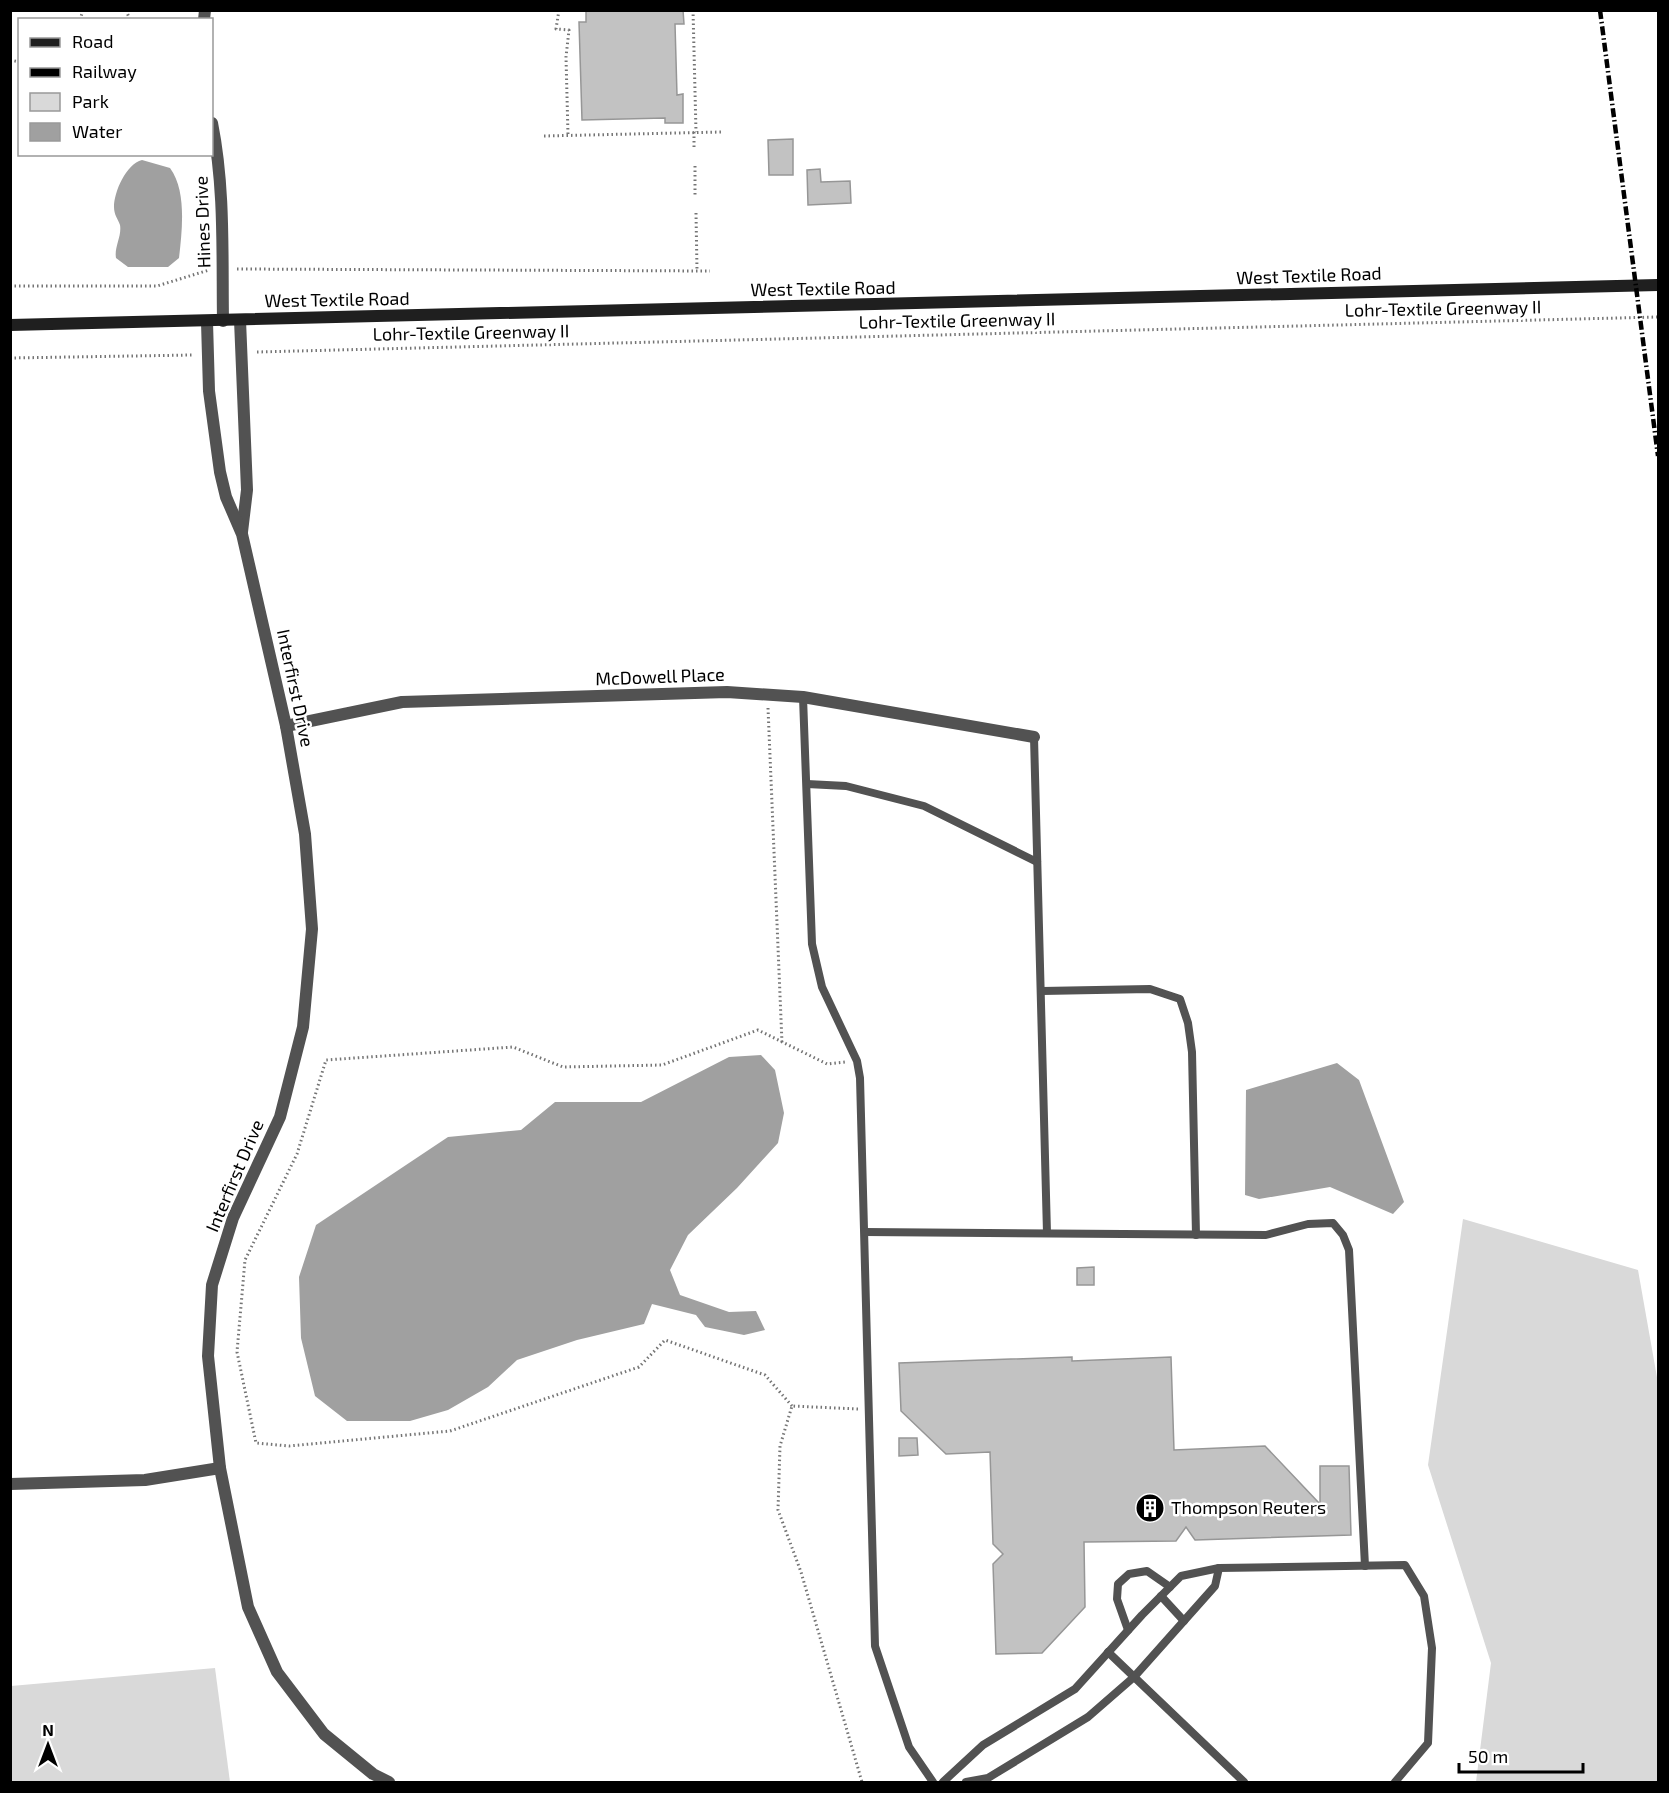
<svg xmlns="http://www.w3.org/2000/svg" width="1669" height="1793" font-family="'Exo 2',sans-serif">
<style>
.green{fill:#d9d9d9}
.water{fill:#a0a0a0}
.building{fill:#c2c2c2;stroke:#969696;stroke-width:1.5}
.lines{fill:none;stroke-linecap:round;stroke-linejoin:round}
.path{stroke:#747474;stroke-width:3;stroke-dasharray:1.5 3;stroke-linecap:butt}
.service{stroke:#525252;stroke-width:8}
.minor{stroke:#525252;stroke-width:12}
.secondary{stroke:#1f1f1f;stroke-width:12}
.rail{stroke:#000;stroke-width:4.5;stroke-dasharray:9 3 1.5 3;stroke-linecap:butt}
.labels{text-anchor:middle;stroke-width:5;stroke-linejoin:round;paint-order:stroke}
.street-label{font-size:18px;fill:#000;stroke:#fff}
.poi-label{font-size:18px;fill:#000;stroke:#fff;text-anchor:start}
</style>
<rect width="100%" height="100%" fill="#fff"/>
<g class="green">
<path d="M1463 1219 1638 1270 1658 1383V1782H1476L1491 1663 1428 1465Z"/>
<path d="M215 1668 230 1782H11V1686Z"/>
</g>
<g class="water">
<path d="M142 160 170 168C187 191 182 231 179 258L168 267H128L116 258C114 247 122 236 120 225 118 219 114 215 114 207 114 192 126 164 142 160Z"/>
<path d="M761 1055 775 1070 784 1113 778 1143 737 1188 688 1235 670 1270 680 1295 729 1312 756 1311 765 1330 744 1335 705 1327 696 1315 652 1304 644 1324 577 1340 517 1360 488 1387 448 1410 410 1421H347L315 1396 301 1338 299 1277 316 1225 448 1137 521 1130 555 1102H641L729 1057Z"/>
<path d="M1337 1063 1359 1080 1404 1202 1393 1214 1330 1187 1259 1199 1245 1195 1246 1090Z"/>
</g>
<g class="building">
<path d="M586 10H683L684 24H675L677 95 683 94V123H665V118L582 120 579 22H586Z"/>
<path d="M793 139V175H769L768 140Z"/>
<path d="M820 169 821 182 850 181 851 203 808 205 807 170Z"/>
<path d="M1094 1267V1285H1077V1268Z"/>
<path d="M1072 1357V1361L1171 1357 1174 1450 1265 1446 1320 1504V1466H1349L1351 1535 1195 1540 1186 1527 1176 1541 1084 1542 1085 1607 1042 1653 996 1654 993 1564 1003 1554 993 1544 990 1452 946 1454 901 1411 899 1363Z"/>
<path d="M899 1438H917L918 1455 899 1456Z"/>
</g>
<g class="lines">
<g class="path">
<path d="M126 10 130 20"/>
<path d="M559 10 556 29 569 30 566 57 568 135"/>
<path d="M693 10 696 132"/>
<path d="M80 20 83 10"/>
<path d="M10 60 20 62"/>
<path d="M694 132V148"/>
<path d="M544 136 721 132"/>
<path d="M695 166V195"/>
<path d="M696 213 697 270"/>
<path d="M237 269 710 271"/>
<path d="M10 286H157L209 270"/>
<path d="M257 352 1658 317"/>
<path d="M10 358 192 355"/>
<path d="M768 708 782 1043"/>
<path d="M792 1406 765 1375 665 1340 639 1367 450 1431 289 1446 256 1443 237 1352 245 1260 297 1154 326 1060 513 1047 563 1067 662 1065 758 1030 827 1064 845 1062"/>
<path d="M858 1409 792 1406 780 1446 778 1510 801 1572 862 1782"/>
</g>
<g class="service">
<path d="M803 697 812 944 822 987 857 1061 860 1078 875 1646 909 1747 933 1782"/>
<path d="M1034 737 1047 1233"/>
<path d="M807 784 846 786 924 806 1037 862"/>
<path d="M1042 991 1150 989 1180 999 1188 1023 1192 1052 1196 1235"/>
<path d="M865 1232 1266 1235 1308 1224 1333 1223 1343 1235 1349 1250 1365 1566"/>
<path d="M1161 1596 1184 1621"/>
<path d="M1128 1630 1117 1599 1118 1584 1129 1574 1147 1571 1170 1587"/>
<path d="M1108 1652 1244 1782"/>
<path d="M943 1782 983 1745 1075 1689 1142 1615 1181 1576 1219 1568 1405 1565 1424 1596 1432 1648 1428 1743 1395 1782"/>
<path d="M966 1782 988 1778 1088 1717 1134 1677 1215 1586 1219 1568"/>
</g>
<g class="minor">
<path d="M204 20 205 10"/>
<path d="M212 123C225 188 222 255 223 321"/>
<path d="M240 320 247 490 242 532"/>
<path d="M207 322 209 391 220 472 226 497 242 534 286 726 305 834 312 929 303 1027 280 1117 233 1218 212 1285 208 1356 220 1468 248 1607 277 1672 324 1734 373 1774 389 1782"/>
<path d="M286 726 402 702 727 692 803 697 1034 737"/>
<path d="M10 1484 145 1480 220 1468"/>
</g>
<path class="secondary" d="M10 325 1658 285"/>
<path class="rail" d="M1600 10 1658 456"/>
</g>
<defs>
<g id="building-disc" transform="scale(1.5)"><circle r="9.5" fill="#000" stroke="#fff"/><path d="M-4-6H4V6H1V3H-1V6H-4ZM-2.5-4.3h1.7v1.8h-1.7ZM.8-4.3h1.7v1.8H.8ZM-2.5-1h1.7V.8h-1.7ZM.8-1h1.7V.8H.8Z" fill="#fff"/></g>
</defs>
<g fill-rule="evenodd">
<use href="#building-disc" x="1150" y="1508"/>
</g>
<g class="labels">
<g class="street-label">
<text transform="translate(203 222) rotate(-92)" y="6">Hines Drive</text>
<text transform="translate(1309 276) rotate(-2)" y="6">West Textile Road</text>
<text transform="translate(823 289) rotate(-1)" y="6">West Textile Road</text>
<text transform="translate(337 300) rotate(-1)" y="6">West Textile Road</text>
<text transform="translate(1443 309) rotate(-1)" y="6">Lohr-Textile Greenway II</text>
<text transform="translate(957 321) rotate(-1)" y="6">Lohr-Textile Greenway II</text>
<text transform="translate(471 333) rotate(-1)" y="6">Lohr-Textile Greenway II</text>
<text transform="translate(660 677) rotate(-2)" y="6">McDowell Place</text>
<text transform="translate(295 688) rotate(78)" y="6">Interfirst Drive</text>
<text transform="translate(235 1176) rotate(-67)" y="6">Interfirst Drive</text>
</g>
<g class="poi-label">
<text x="1171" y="1514">Thompson Reuters</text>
</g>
</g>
<rect width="1669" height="1793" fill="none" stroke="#000000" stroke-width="24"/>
<rect x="18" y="18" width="195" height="138" fill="#ffffff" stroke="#999999" stroke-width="1.5"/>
<rect x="30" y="38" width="30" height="9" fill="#1f1f1f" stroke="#999999" stroke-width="1.5"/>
<text x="72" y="48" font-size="18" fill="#000000">Road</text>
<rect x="30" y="68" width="30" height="9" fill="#000000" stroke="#999999" stroke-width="1.5"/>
<text x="72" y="78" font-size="18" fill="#000000">Railway</text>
<rect x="30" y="93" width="30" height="18" fill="#d9d9d9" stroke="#999999" stroke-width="1.5"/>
<text x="72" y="108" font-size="18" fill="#000000">Park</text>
<rect x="30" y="123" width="30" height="18" fill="#a0a0a0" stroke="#999999" stroke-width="1.5"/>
<text x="72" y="138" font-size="18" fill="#000000">Water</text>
<g transform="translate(48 1745)" stroke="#ffffff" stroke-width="4.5" paint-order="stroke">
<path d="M0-4.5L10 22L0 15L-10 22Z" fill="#000000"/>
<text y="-9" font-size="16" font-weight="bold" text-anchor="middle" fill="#000000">N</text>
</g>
<path d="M1459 1763v9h124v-9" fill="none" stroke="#000000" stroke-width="3"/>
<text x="1468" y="1763" font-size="18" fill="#000000" stroke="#ffffff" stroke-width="4.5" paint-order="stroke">50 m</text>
</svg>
